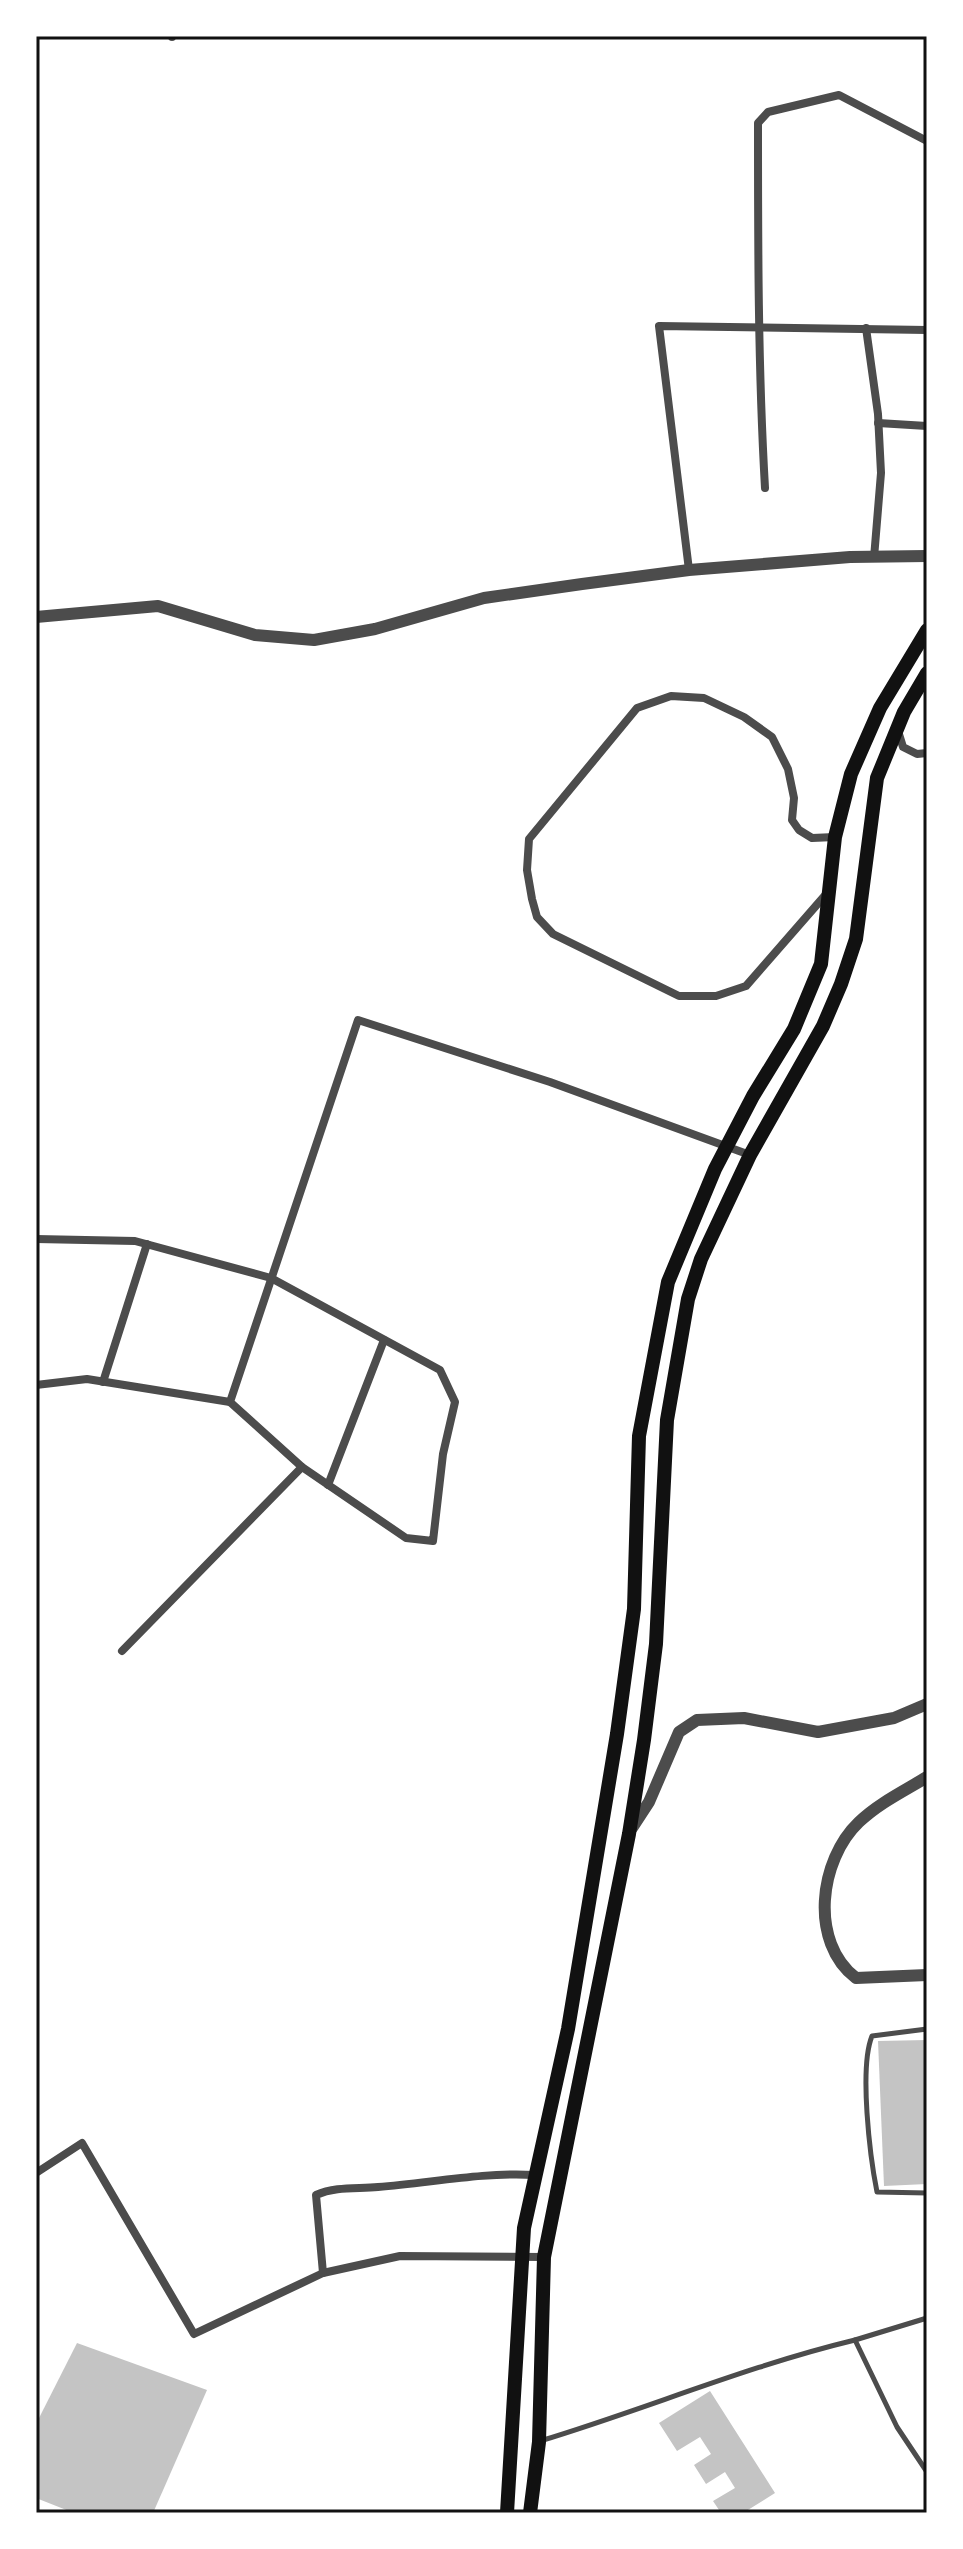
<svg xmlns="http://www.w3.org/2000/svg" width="963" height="2549" font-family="Figtree,sans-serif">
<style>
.building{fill:#c4c4c4}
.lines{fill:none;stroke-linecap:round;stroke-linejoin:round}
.service{stroke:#4c4c4c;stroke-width:5}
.minor{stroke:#4c4c4c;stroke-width:8}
.tertiary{stroke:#4c4c4c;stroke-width:12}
.secondary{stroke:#111;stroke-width:14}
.neatline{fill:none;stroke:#111;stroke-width:3}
</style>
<rect width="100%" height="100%" fill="#fff"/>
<g class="building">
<path d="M927 2040V2184L884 2186 878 2041Z"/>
<path d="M77 2343 207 2390 153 2513H74L36 2498V2424Z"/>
<path d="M710 2391 775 2493 743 2513H721L713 2501 735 2488 725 2472 706 2484 694 2465 711 2454 700 2437 677 2451 659 2423Z"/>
</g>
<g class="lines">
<g class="service">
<path d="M927 2029 872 2036C859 2068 870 2157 877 2192L927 2193"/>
<path d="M927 2318 855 2340 897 2427 927 2472"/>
<path d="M540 2441C646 2409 747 2366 855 2340"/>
</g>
<g class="minor">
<path d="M172 37V36"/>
<path d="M866 328 878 414 881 473 874 558"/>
<path d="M878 423 927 426"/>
<path d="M765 488C758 366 758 245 758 123L768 112 839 95 927 141"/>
<path d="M689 570 659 326 927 330"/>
<path d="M898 731 903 747 917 754 927 753"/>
<path d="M828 892 746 986 716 996H679L553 934 537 917 532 899 527 870 529 839 637 708 671 696 704 698 744 717 772 737 788 769 794 798 792 820 799 830 812 838 835 837"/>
<path d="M36 1239 135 1241 271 1278 440 1370 455 1402 443 1454 433 1541 406 1538 302 1467"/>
<path d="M103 1382 147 1244"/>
<path d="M36 1385 87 1379 230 1402"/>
<path d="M328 1485 384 1340"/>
<path d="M122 1651 302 1467 230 1402 358 1020 550 1082 750 1155"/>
<path d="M36 2173 82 2143 194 2334 323 2273 400 2256 544 2257"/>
<path d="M323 2273 316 2195C336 2186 357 2189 378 2187 431 2183 481 2172 535 2175"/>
</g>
<g class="tertiary">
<path d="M36 617 158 606 255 635 314 640 375 629 484 598 582 584 689 570 850 557 927 556"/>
<path d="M927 1777C904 1791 879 1803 859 1822 819 1860 809 1942 856 1978L927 1975"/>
<path d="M632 1828 649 1802 679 1732 697 1720 744 1718 818 1732 894 1718 927 1704"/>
</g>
<g class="secondary">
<path d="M507 2513 524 2228 568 2029 617 1734 634 1609 639 1436 668 1282 715 1169 753 1096 794 1029 821 964 835 837 851 774 880 708 927 630"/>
<path d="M530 2513 539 2442 544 2257 629 1834 644 1740 656 1644 667 1420 688 1299 701 1259 750 1155 823 1026 841 984 856 939 877 778 904 712 927 673"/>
</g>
</g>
<rect width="963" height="2549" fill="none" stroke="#ffffff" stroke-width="76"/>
<rect x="38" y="38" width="887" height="2473" class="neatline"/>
</svg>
